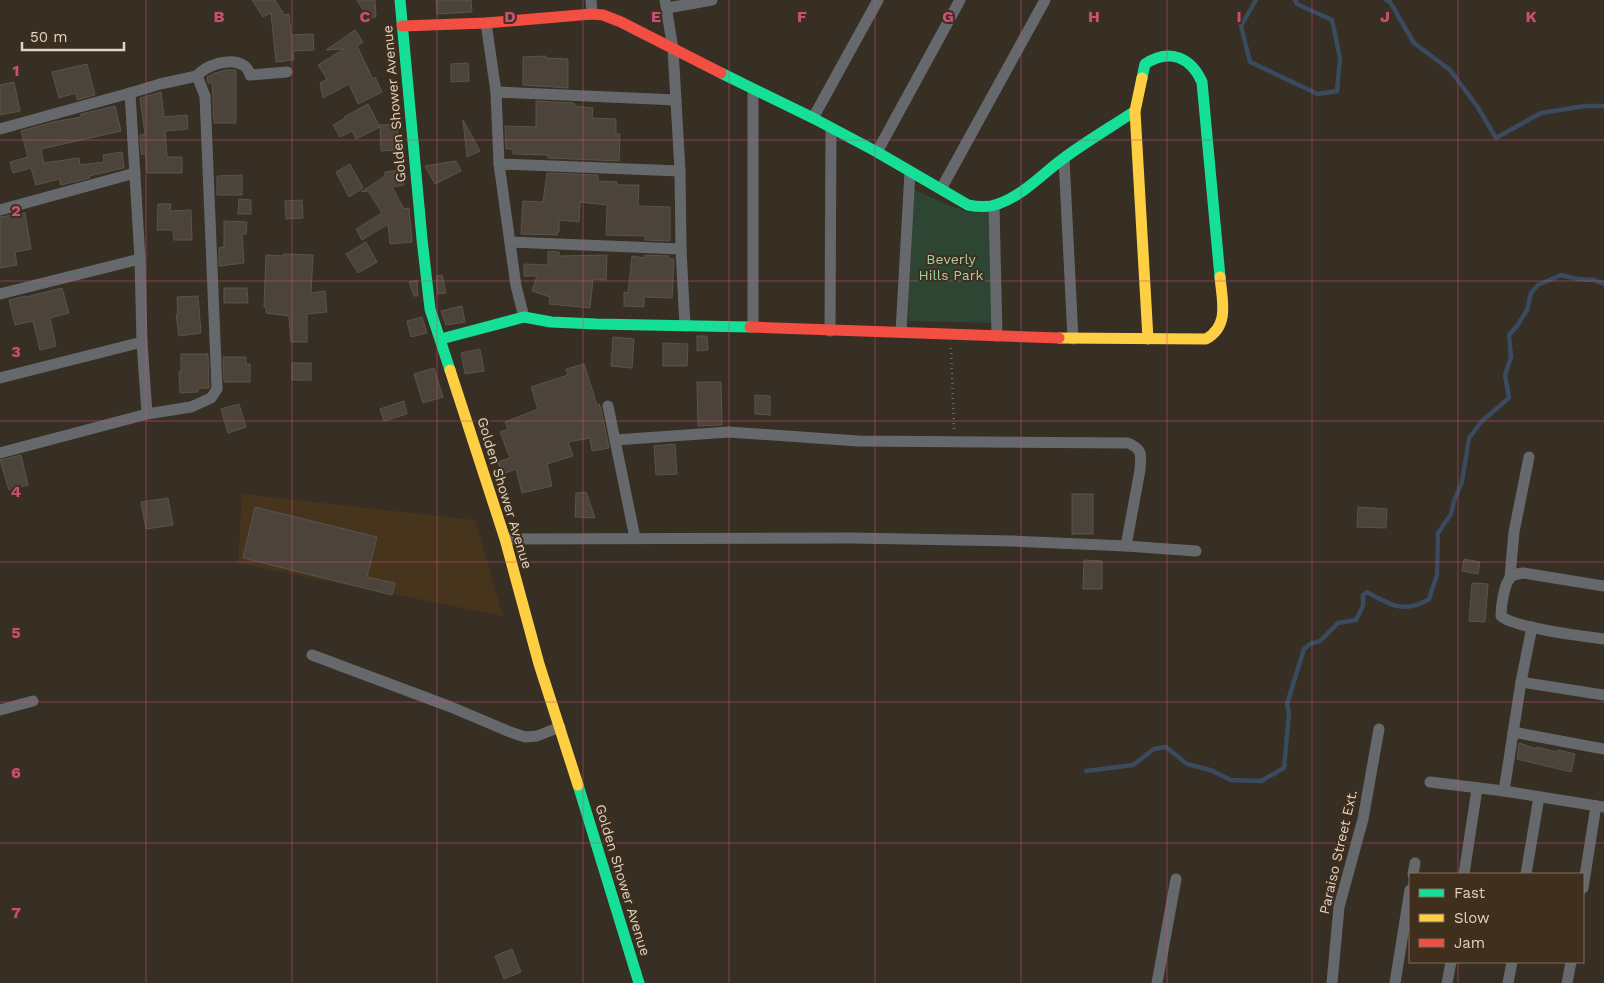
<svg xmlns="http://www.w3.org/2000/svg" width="1604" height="983" font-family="'Work Sans',sans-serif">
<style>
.built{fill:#47341d}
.green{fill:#2f4533}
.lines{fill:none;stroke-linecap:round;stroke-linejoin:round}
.stream{stroke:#3a4a5f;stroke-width:4.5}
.building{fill:#4c443b;stroke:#5b544c}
.path{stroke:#696a6b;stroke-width:2.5;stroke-dasharray:1 4;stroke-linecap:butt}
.street{stroke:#65696c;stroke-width:11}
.fast{stroke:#16e098;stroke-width:11}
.slow{stroke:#ffcf43;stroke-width:11}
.jam{stroke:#f24e42;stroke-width:11}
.grid{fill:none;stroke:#ca507c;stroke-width:1;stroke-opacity:0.55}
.labels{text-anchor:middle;stroke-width:4;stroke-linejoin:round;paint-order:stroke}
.street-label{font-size:14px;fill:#ded3c8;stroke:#3f2f1c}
.park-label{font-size:14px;fill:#9cd1a9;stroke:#3f2f1c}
.grid-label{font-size:16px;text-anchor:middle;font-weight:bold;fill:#ca507c;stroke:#3f2f1c;stroke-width:4;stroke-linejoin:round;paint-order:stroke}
</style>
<rect width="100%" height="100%" fill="#372e24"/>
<path class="built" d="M242 494 475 520 503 616 238 563Z"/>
<path class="green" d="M913 189 948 205 968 212 990 208 993 323 908 321Z"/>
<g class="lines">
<g class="stream">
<path d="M1256 0 1241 26 1250 62 1318 94 1337 91 1340 58 1332 20 1297 4 1295 0"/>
<path d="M1386 0 1390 2 1414 43 1450 70 1477 106 1496 138 1541 113 1585 106H1604"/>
<path d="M1086 771 1133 765 1154 749 1166 747 1187 764 1210 770 1231 780 1261 781 1284 768 1289 714 1287 704 1304 649 1310 644 1320 641 1338 623 1356 620 1363 606V595L1367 592C1389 605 1405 614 1429 599L1437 575 1438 533 1451 514 1454 501 1462 482 1469 438 1482 421 1509 398 1505 375 1511 357 1509 335 1517 326 1527 310 1531 293 1538 285 1561 275 1578 279 1594 280 1604 284"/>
</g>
</g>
<g class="building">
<path d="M252 0H275L284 15 289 14 291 35 313 34 314 50 293 51 294 60 276 62 271 13 263 17Z"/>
<path d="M357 0H375L376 17 368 18Z"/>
<path d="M436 0H471L472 12 437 14Z"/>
<path d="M355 30 363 42 357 46 373 79 375 77 382 92 358 104 349 84 323 98 320 83 327 79 318 65 344 49 326 50Z"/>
<path d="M546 56V58L568 59V88L523 85V57Z"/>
<path d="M468 63 469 81 451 82V64Z"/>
<path d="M87 64 95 95 77 100 76 93 59 98 52 72Z"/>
<path d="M226 70H236V123H214L212 83H208L207 77 215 73Z"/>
<path d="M14 82 20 111 0 115V85Z"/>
<path d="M161 92 164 117 187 115 188 129 165 131 167 157H182V173H147L146 154H141L140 135 145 134 140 98Z"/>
<path d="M536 101 574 103V106L593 108 592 118 616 119V134H620L619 161 548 158V155L513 154V149H506L505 126 536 127Z"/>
<path d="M368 104 380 127 356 139 352 131 340 137 333 125 345 118 344 117Z"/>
<path d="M115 106 121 131 41 149 44 163 79 158 80 165 104 162 103 155 122 152 124 168 89 176 90 178 61 185 59 179 36 185 31 168 13 173 10 162 28 157 21 131 53 122 81 117V114Z"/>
<path d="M463 120 480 151 467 157Z"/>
<path d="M397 124 399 150 381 151 380 125Z"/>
<path d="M456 161 461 171 435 184 425 166Z"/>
<path d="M350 164 363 188 349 197 336 172Z"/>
<path d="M401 170 404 185 392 187 404 209 409 208 412 242 390 244 388 224 362 240 356 229 382 213 368 191 361 192 385 176V172Z"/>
<path d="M547 173 598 175V181L617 182V185H639L638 206 670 207V241L645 240V236L606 235 607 205 580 202 579 222 559 220V232H557V235L521 234 523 201 543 202Z"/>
<path d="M242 175V195H217V176Z"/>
<path d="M239 199 251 200V214H238Z"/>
<path d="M302 200 303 218 286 219 285 201Z"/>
<path d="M158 204H171L170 211 191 210 192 240H174L173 230H157Z"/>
<path d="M25 213 31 249 15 252 17 265 0 268V217Z"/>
<path d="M224 221 247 222 246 234H242L244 263 219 266V248L224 247Z"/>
<path d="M366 242 377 262 358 273 346 254Z"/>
<path d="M548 251 559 252 560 256 607 255 606 280 593 279 590 308 549 304 550 297 532 291 537 276H524V264L548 265Z"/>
<path d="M284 254 313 255 311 293 325 291 327 312 307 314V342H291L289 316 266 313V307H264L266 255 283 256Z"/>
<path d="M645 255 669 256V259H674L672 298 644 297V307L624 306V292L628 293 632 256 645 258Z"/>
<path d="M442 275 446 293 438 294 436 276Z"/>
<path d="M417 280 418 296H414L409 282Z"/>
<path d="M62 288 69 313 50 318 56 346 40 350 33 321 15 325 9 300 26 296V297Z"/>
<path d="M224 288H247L248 303H224Z"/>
<path d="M198 296 201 333 179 336 176 314H178L177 297Z"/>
<path d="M462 306 465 322 446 325 441 311Z"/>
<path d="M422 317 427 333 411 337 407 321Z"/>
<path d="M697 336H707L708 350 697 351Z"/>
<path d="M613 337 634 339 632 368 611 366Z"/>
<path d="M663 343 688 344 687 366H663Z"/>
<path d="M480 349 484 371 465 374 461 353Z"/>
<path d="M181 354H208L209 388H198V392L180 393 179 372H181Z"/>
<path d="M223 357H246V364H250V382H224Z"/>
<rect x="292" y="363" width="19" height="17"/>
<path d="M584 364 597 405 599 404 601 409 609 448 592 451 590 438 568 442 573 456 547 464 552 486 522 493 516 469 502 474 498 462 510 458 500 432 508 429 505 422 538 409 531 387 568 375 566 369Z"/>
<path d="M434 368 443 397 423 403 414 374Z"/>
<path d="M697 382H721L722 425 698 426Z"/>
<path d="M755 395 770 396V415L755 414Z"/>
<path d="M404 401 407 414 384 421 380 409Z"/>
<path d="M239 404 246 427 228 433 221 409Z"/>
<path d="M675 444 677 474 656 475 654 446Z"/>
<path d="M21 455 28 485 9 490 0 460Z"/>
<path d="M586 492 595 518 575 517 576 493Z"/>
<rect x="1072" y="494" width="21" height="40"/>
<path d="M168 498 173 525 146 529 141 502Z"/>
<path d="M255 507 377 537 367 577 395 583 392 595 243 558Z"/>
<path d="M1358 507 1387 509 1386 528 1357 527Z"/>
<path d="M1464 559 1480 562 1478 574 1462 571Z"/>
<path d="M1084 560 1102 561V589H1083Z"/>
<path d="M1472 583 1488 584 1485 622 1469 621Z"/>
<path d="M1519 743 1537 749V747L1557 752 1558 750 1575 754 1571 772 1517 759Z"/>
<path d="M512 949 521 972 504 979 495 956Z"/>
</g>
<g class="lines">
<path class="path" d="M951 348 954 430"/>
<g class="street">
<path d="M591 0 592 14"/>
<path d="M665 0 673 49 680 171 681 249 685 326"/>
<path d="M667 8 712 0"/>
<path d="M486 23 496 92 499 164 516 286 524 317"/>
<path d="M197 76C206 65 230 57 243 65 247 67 249 71 250 75L287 72"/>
<path d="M753 90V327"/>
<path d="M496 92 676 100"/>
<path d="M130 93 140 259 142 342 147 414"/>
<path d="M813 118 878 0"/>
<path d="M0 129 130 93 160 84 197 76 205 96 217 389 211 398 191 407 147 414 0 453"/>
<path d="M877 152 960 0"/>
<path d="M1064 158 1073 339"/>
<path d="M499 164 680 171"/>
<path d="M941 189 1045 0"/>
<path d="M994 205 997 336"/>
<path d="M0 210 135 173"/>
<path d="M510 242 681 249"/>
<path d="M0 294 140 259"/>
<path d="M830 331 831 128"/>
<path d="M901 332 910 172"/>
<path d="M0 378 142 342"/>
<path d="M608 406 635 538"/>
<path d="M615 440 729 432 858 441 1128 443C1143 449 1141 455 1140 470L1126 546"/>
<path d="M505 539 852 538 1013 541 1126 546 1196 551"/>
<path d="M1510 577 1514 532 1529 457"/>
<path d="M1604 586 1523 573C1518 574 1514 574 1511 577 1504 583 1501 607 1501 616 1514 628 1583 636 1604 639"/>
<path d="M312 655 451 707 510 732 525 737 537 736 560 727"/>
<path d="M1521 682 1604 695"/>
<path d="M0 710 33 701"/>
<path d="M1513 732 1604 749"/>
<path d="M1430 782 1504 791 1604 807"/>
<path d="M1504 791 1521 682 1532 627"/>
<path d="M1413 874 1415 863"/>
<path d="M1464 874 1477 789"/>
<path d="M1526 874 1539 797"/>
<path d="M1583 888 1596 806"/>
<path d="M1157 983 1176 879"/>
<path d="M1332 983 1339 907 1363 819 1379 729"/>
<path d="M1395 983 1410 890"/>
<path d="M1447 983 1451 962"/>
<path d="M1508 983 1512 962"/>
<path d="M1567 983 1571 962"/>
</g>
<g class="fast">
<path d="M400 0 422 239 430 309 450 370"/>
<path d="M721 73 813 118 877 152 968 205C978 207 988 208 998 204 1024 195 1043 173 1064 158 1087 141 1111 127 1135 111"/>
<path d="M1142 78 1145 64C1169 48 1191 57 1202 82L1220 277"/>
<path d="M441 339 524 317 551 322 596 324 750 327"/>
<path d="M578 785 639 983"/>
</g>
<g class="slow">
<path d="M1142 78 1135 111 1148 339"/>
<path d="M1059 338 1206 339C1230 326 1222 300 1220 277"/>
<path d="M450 370 505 539 539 664 578 785"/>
</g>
<g class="jam">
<path d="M402 26 486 23 592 14 603 15 621 22 721 73"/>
<path d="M750 327 1059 338"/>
</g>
</g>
<path class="grid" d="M146 0V983M292 0V983M437 0V983M583 0V983M729 0V983M875 0V983M1021 0V983M1167 0V983M1312 0V983M1458 0V874M0 140H1604M0 281H1604M0 421H1604M0 562H1604M0 702H1604M0 843H1604M1458 962V983"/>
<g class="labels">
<g class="street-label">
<text transform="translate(394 104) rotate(-95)" y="5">Golden Shower Avenue</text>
<text transform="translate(505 493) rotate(73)" y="5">Golden Shower Avenue</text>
<text transform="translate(1338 852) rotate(-77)" y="5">Paraiso Street Ext.</text>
<text transform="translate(623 880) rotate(73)" y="5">Golden Shower Avenue</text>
</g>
<g class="park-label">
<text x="951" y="264">Beverly<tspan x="951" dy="16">Hills Park</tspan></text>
</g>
</g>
<g class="grid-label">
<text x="219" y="22">B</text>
<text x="365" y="22">C</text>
<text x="510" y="22">D</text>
<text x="656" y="22">E</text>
<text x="802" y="22">F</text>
<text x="948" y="22">G</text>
<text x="1094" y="22">H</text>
<text x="1239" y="22">I</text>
<text x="1385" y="22">J</text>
<text x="1531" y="22">K</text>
<text x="16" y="76">1</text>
<text x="16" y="216">2</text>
<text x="16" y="357">3</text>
<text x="16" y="497">4</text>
<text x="16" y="638">5</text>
<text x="16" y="778">6</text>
<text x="16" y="918">7</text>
</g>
<rect x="1409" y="873" width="175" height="90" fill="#3f2f1c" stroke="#7f7161"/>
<rect x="1419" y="889" width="25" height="8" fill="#16e098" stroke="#7f7161"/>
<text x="1454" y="898" font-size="15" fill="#ded3c8">Fast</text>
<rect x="1419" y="914" width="25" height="8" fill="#ffcf43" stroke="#7f7161"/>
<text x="1454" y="923" font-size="15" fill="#ded3c8">Slow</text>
<rect x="1419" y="939" width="25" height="8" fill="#f24e42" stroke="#7f7161"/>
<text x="1454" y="948" font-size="15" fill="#ded3c8">Jam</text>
<path d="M22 42v8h102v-8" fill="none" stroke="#ded3c8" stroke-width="2.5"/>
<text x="30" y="42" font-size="15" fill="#ded3c8" stroke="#3f2f1c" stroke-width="4" paint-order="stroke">50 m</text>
</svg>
